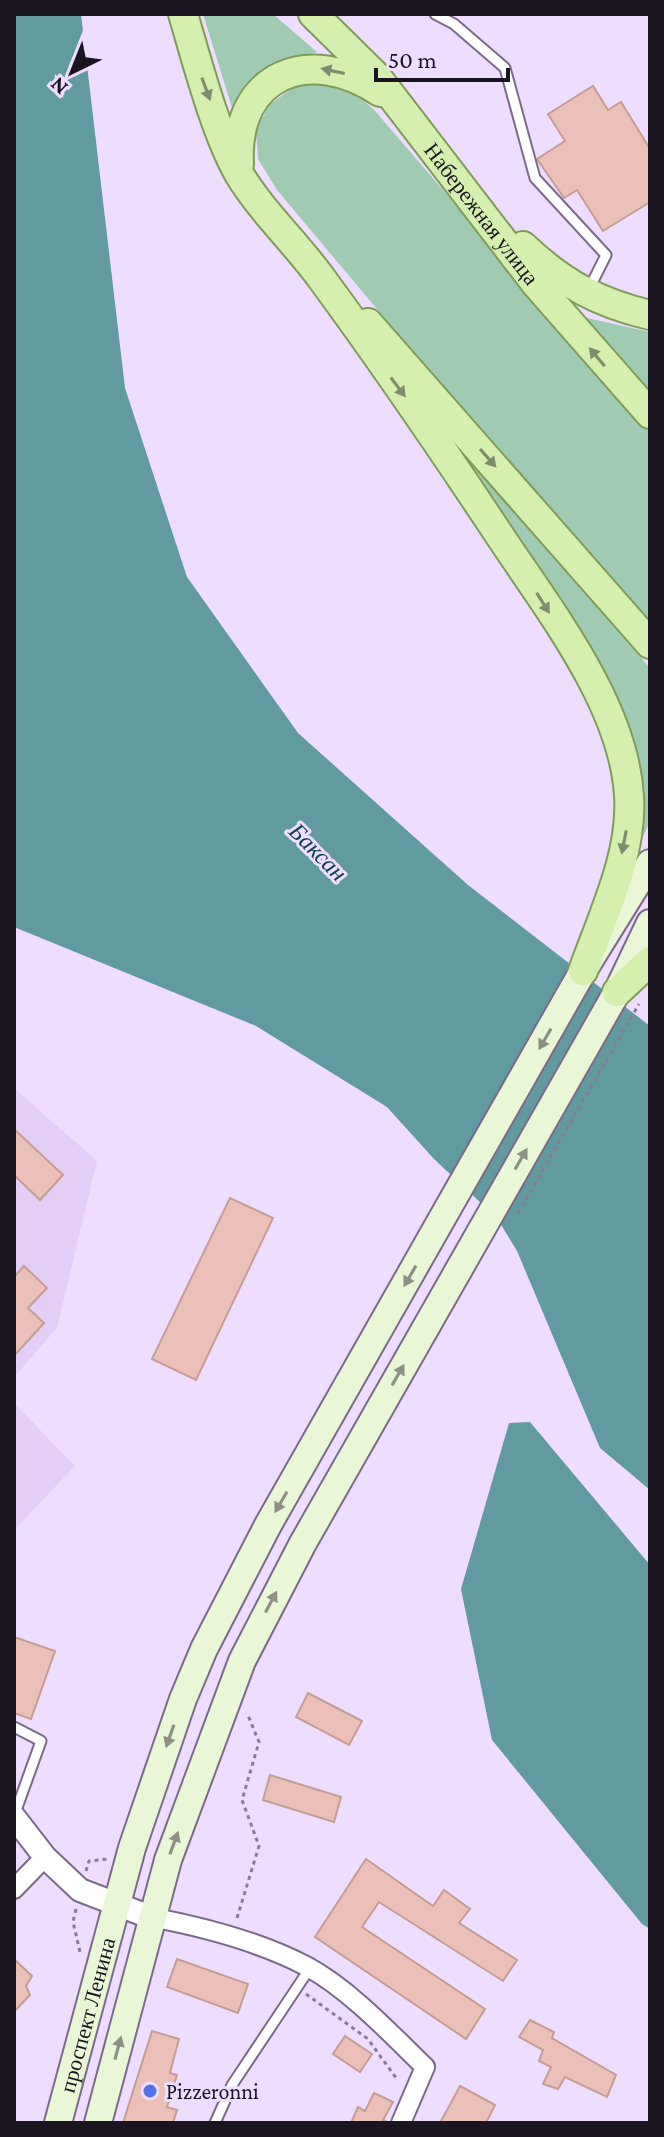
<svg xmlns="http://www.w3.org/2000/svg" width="664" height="2137" font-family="'Crimson Pro',serif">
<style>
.built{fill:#e4cef7}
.green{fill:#9ecbb2}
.water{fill:#619ba0}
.building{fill:#eac0b8;stroke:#c49d95;stroke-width:2}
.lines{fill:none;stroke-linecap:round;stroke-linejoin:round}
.service-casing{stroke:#7b6b89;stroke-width:13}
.minor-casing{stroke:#7b6b89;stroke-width:22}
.tertiary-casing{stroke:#7b6b89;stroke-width:26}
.secondary-casing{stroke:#7b6b89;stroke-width:30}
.primary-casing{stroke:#809c59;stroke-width:32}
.path{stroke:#897d95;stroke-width:3;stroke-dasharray:4 4;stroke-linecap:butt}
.service{stroke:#fff;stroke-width:9}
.minor{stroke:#fff;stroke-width:18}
.tertiary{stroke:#fff;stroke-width:22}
.secondary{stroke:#e9f7d6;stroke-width:26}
.primary{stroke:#d4efae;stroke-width:28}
.oneway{fill:#808c6e}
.oneway2{fill:#8c9184}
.poi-dot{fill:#5271e6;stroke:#efddff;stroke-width:3}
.labels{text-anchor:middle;stroke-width:6;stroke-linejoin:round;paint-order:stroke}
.street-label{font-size:22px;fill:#1a1420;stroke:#efddff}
.poi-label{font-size:22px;fill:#1a1420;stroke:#efddff;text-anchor:start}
.water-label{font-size:24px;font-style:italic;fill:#0f4549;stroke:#efddff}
</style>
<rect width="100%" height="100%" fill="#efddff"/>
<g class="built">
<path d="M14 1088 97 1161 57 1328 14 1377Z"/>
<path d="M14 1403 75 1466 14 1530Z"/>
</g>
<g class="green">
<path d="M203 14H273L317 52 295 59 233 111Z"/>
<path d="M322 82 351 89 375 111 650 430V623L449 395 277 190 258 159 256 130 270 104 297 85Z"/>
<path d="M578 316 650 332V394Z"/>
<path d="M425 408 650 668V822L642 838 635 836 636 762Z"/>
</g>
<g class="water">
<path d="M14 14H81L125 388 187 577 298 733 468 885 650 1026V1490L600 1448 517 1251 497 1218 434 1159 387 1107 256 1026 14 927Z"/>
<path d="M530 1422 650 1565V1929L642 1924 492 1740 461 1589 509 1423Z"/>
</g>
<g class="building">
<path d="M593 86 608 110 621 102 650 149V202L603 231 577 190 564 198 537 159 565 141 548 114Z"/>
<path d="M14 1129 63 1175 40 1200 14 1175Z"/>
<path d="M230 1198 273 1218 196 1380 152 1359Z"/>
<path d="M24 1266 47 1288 28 1308 44 1323 14 1356V1277Z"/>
<path d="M14 1637 55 1651 31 1719 14 1713Z"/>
<path d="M308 1693 362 1721 349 1745 296 1717Z"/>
<path d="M270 1775 341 1797 334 1822 263 1800Z"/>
<path d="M366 1859 433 1906 444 1890 470 1909 459 1923 517 1960 503 1981 379 1902 362 1927 485 2009 466 2039 315 1937Z"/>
<path d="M14 1959 32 1976 26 1986 30 1995 14 2012Z"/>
<path d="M177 1959 248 1984 238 2013 167 1987Z"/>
<path d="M530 2020 554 2032 552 2038 616 2075 607 2097 565 2077 558 2089 543 2084 551 2067 539 2061 543 2050 519 2037Z"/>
<path d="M152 2031 179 2039 170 2073 177 2075 167 2107 177 2110 173 2123H123Z"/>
<path d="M345 2036 372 2054 360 2072 333 2054Z"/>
<path d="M460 2086 495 2105 486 2123H440Z"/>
<path d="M374 2093 393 2102 383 2120 389 2123H351L358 2107 365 2111Z"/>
</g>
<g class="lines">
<g class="service-casing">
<g id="service">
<path d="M435 14 454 24 505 68 535 178 606 255 589 289"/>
<path d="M14 1727 41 1741 14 1816"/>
<path d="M215 2123 232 2085 310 1968"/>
</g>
</g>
<g class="minor-casing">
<g id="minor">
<path d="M14 1889 45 1857"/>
<path d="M150 1917C204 1927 259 1941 308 1967 350 1990 391 2034 425 2067L401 2123"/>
</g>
</g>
<g class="tertiary-casing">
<path id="tertiary" d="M14 1817 45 1857 80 1890 150 1917"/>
</g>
<g class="secondary-casing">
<g id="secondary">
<path id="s1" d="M58 2123 132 1848 183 1699 204 1649 268 1525 448 1208 583 971 650 863"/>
<path d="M98 2123 168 1860 242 1661 303 1543 617 992 650 923"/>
</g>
</g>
<g class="primary-casing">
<g id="primary">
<path d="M183 14C197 61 215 132 239 174 262 212 296 243 322 279 383 362 441 447 498 533 548 609 624 704 629 796 633 855 602 917 583 971"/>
<path id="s2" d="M313 14 377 77 536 284 650 414"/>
<path d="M239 164C234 73 311 45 380 92"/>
<path d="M523 246C562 283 598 303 650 315"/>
<path d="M368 323 650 644"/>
<path d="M617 992 650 961"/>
</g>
</g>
<g class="path">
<path d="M518 1213 639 1004"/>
<path d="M86 1871 89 1861 108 1859"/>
<path d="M76 1909 73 1922 80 1952"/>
<path d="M237 1918 259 1846 242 1800 259 1742 247 1713"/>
<path d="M306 1994 368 2039 396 2078"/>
</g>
<use href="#service" class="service"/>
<use href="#minor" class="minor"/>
<use href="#tertiary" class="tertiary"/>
<use href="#secondary" class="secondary"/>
<use href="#primary" class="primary"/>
</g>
<defs><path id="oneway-solid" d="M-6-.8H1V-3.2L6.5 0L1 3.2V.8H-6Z" transform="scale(2)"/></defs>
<g class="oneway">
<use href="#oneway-solid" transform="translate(333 71) rotate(-168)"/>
<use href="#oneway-solid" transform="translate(206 89) rotate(70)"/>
<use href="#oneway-solid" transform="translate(597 357) rotate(-130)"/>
<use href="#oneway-solid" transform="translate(398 387) rotate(53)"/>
<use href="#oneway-solid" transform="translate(488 458) rotate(49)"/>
<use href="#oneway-solid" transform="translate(543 603) rotate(58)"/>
<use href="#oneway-solid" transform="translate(624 842) rotate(101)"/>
</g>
<g class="oneway2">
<use href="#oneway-solid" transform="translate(545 1039) rotate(120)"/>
<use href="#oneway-solid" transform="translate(521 1159) rotate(-60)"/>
<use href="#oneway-solid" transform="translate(410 1276) rotate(120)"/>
<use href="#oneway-solid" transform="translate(398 1375) rotate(-60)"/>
<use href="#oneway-solid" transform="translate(281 1502) rotate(120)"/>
<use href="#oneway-solid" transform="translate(271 1602) rotate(-62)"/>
<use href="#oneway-solid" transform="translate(170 1736) rotate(109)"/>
<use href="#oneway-solid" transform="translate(174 1843) rotate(-70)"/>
<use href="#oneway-solid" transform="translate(118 2048) rotate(-75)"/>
</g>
<circle class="poi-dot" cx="150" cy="2091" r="8"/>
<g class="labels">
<g class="street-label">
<text dy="8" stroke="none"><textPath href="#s2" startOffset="262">Набережная улица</textPath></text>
<text dy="8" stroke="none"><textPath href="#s1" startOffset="112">проспект Ленина</textPath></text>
</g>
<g class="poi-label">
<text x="166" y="2099">Pizzeronni</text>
</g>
<g class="water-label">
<text transform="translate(318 852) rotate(45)" y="8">Баксан</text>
</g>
</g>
<rect width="664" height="2137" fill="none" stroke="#1a1420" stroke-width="32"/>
<g transform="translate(72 72) rotate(223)" stroke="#efddff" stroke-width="6" paint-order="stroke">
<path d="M0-6L14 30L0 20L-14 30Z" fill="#1a1420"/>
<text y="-12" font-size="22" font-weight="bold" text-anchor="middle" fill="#1a1420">N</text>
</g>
<path d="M376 68v12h132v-12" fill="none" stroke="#1a1420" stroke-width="4"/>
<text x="388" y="68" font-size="24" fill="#1a1420" stroke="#efddff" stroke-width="6" paint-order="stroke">50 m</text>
</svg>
